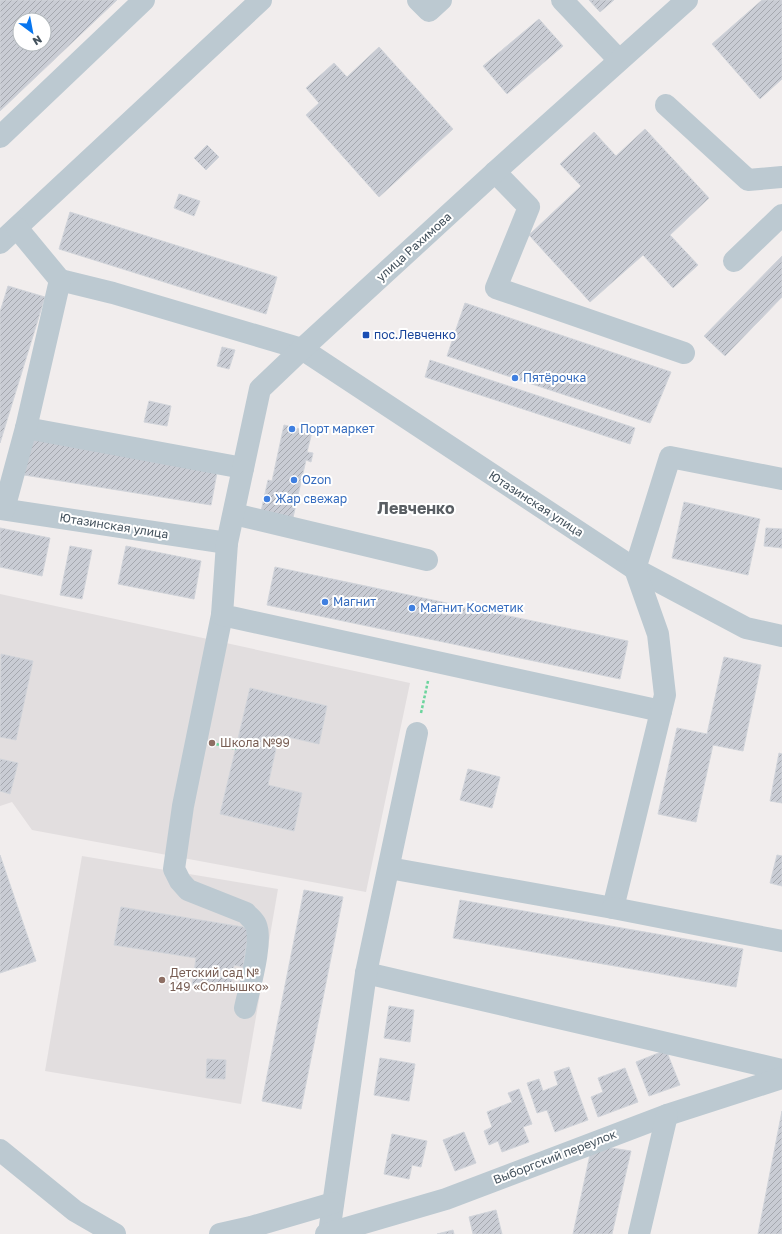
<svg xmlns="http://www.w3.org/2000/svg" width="782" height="1234" font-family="'Golos Text',sans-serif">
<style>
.education{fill:#e2dedf}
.building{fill:url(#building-hatch);stroke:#d1d4da;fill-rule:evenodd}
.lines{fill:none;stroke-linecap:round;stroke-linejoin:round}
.path{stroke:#6cd49d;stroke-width:2.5;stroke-dasharray:3 2;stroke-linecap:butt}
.minor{stroke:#bcc9d1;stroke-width:22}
.transit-dot{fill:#1a4fb4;stroke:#fff;stroke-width:1.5}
.shop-dot{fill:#3f7fe0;stroke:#fff;stroke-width:1.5}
.education-dot{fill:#8d6e63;stroke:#fff;stroke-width:1.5}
.labels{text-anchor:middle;stroke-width:4;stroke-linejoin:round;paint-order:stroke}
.street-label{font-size:12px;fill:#44525d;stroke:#fff}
.transit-label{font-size:12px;fill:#164399;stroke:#fff;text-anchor:start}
.shop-label{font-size:12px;fill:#366cbe;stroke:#fff;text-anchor:start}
.education-label{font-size:12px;fill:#785e54;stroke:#fff;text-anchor:start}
.district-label{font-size:16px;font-weight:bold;fill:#595e63;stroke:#fff}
</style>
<defs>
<pattern id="building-hatch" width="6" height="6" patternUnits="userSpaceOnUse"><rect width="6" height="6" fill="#c9ccd4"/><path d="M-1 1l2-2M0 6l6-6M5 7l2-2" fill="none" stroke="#a5a8af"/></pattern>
</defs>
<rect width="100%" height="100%" fill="#f1eded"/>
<g class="education">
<path d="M0 594 410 683 366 892 32 830 12 802 0 806Z"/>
<path d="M82 856 278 889 241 1104 45 1071Z"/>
</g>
<g class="building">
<path d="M0 0H117L0 111ZM20 20H44V44H20Z"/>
<path d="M589 0H614L600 12Z"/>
<path d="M762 0H782V79L760 99 712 44Z"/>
<path d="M539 19 563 46 507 94 483 66Z"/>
<path d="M379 47 453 129 379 197 306 115 319 103 306 88 334 63 347 77Z"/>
<path d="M645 129 709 198 670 235 698 265 673 288 643 255 590 302 529 235 581 186 560 164 594 132 616 156Z"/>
<path d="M207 145 219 157 206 170 194 158Z"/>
<path d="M179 194 200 201 194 216 174 208Z"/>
<path d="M70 212 277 277 266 314 59 249Z"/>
<path d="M782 256V297L725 356 704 336Z"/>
<path d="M8 286 45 297 0 443V312Z"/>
<path d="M465 303 671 372 650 423 447 356Z"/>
<path d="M222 347 235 350 229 369 217 366Z"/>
<path d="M430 360 635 428 630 444 425 377Z"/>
<path d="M149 401 171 406 167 426 144 422Z"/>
<path d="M284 425 312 432 307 452 313 453 311 462 306 460 292 522 260 516 268 480 272 481Z"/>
<path d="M30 436 218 467 211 505 24 475Z"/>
<path d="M684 502 760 519 748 575 672 558Z"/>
<path d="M0 528 50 538 42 576 0 567Z"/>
<path d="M766 528 782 529V548L764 546Z"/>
<path d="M70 546 92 550 82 599 60 595Z"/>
<path d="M126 546 201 561 194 599 118 584Z"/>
<path d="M275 567 628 641 620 679 267 605Z"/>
<path d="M1 654 33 661 16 740 0 737Z"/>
<path d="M724 657 761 665 743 751 713 745 696 822 658 814 677 728 707 734Z"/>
<path d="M250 688 327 706 319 744 279 735 268 785 302 793 294 831 220 814Z"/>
<path d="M779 753 782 754V803L770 801Z"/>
<path d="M0 759 18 763 10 794 0 791Z"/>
<path d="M468 769 500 777 492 808 460 800Z"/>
<path d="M0 855 36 961 0 973Z"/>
<path d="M777 855 782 856V886L770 883Z"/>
<path d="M304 890 343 897 301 1109 262 1101Z"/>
<path d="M460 900 743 949 736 987 453 938Z"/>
<path d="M121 907 249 928 243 967 234 965 230 992 192 986 196 958 114 945Z"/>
<path d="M389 1006 414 1010 410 1042 384 1038Z"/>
<path d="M666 1050 680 1085 649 1096 636 1062Z"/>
<path d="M380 1058 415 1064 409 1101 374 1095Z"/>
<path d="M207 1059 226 1060 225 1079 206 1078Z"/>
<path d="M569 1067 588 1120 555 1132 547 1110 537 1113 527 1083 539 1079 543 1091 558 1085 554 1072Z"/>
<path d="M625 1068 638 1102 598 1117 591 1097 603 1092 598 1078Z"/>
<path d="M519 1089 532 1124 523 1127 529 1142 502 1152 498 1141 489 1145 484 1131 492 1127 487 1112 512 1102 508 1093Z"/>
<path d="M782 1111V1234H758Z"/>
<path d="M464 1132 476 1163 455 1171 443 1140Z"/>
<path d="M392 1134 427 1141 421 1167 412 1165 409 1179 384 1174Z"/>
<path d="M592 1145 631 1151 612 1234H573Z"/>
<path d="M496 1210 502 1234H473L469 1217Z"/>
<path d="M453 1230 454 1234H437Z"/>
</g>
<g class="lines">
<g class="path">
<path d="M421 713 428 681"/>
<path d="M216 744 236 749"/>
</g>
<g class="minor">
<path d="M418 0 429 11 441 0"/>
<path d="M562 0 619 60"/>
<path d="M666 105 748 180 782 177"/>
<path d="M0 137 144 0"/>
<path d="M495 172 529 207 496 288 684 353"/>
<path d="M0 243 261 0"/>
<path d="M734 261 782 215"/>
<path d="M60 280 113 293 302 349 635 569 746 628 782 636"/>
<path d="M26 428 243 468"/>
<path d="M0 509 227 543"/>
<path d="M4 509 26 428 60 280 17 228"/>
<path d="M234 514 427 560"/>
<path d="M222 615 183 806 174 869 180 881 188 890 246 913C249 917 254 920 256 925 263 942 249 989 245 1008"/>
<path d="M661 711 222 615 227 543 260 389 302 349 495 172 687 0"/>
<path d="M389 868 613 908 665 695 658 634 635 569 670 457 782 479"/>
<path d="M613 908 782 941"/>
<path d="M366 973 782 1070"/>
<path d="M0 1150 75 1211 115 1234"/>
<path d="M329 1233 366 973 417 733"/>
<path d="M220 1234 251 1227 333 1203"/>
<path d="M326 1234 446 1199 667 1115 782 1078"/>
<path d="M639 1234 667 1115"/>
</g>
</g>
<rect class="transit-dot" x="362" y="331" width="8" height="8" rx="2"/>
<g class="shop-dot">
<circle cx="515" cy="378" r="4"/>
<circle cx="292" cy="429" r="4"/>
<circle cx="294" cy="480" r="4"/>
<circle cx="267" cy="499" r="4"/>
<circle cx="325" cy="602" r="4"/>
<circle cx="412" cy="608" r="4"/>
</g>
<g class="education-dot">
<circle cx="212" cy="743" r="4"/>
<circle cx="162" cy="980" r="4"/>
</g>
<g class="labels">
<g class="street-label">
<text transform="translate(414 247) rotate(-42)" y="4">улица Рахимова</text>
<text transform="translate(536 504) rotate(33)" y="4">Ютазинская улица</text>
<text transform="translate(114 526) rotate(9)" y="4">Ютазинская улица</text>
<text transform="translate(555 1157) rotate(-21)" y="4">Выборгский переулок</text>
</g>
<g class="transit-label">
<text x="374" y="339">пос.Левченко</text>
</g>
<g class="shop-label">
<text x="523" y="382">Пятёрочка</text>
<text x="300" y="433">Порт маркет</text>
<text x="302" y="484">Ozon</text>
<text x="275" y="503">Жар свежар</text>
<text x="333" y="606">Магнит</text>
<text x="420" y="612">Магнит Косметик</text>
</g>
<g class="education-label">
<text x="220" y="747">Школа №99</text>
<text x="170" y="977">Детский сад №<tspan x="170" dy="14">149 «Солнышко»</tspan></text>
</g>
<g class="district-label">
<text x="416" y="514">Левченко</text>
</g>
</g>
<g transform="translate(32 32) rotate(148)"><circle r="19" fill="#ffffff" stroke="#b4babe"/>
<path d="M0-3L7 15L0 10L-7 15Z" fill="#0876ef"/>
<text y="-6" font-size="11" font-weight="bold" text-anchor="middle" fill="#44525d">N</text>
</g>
</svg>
